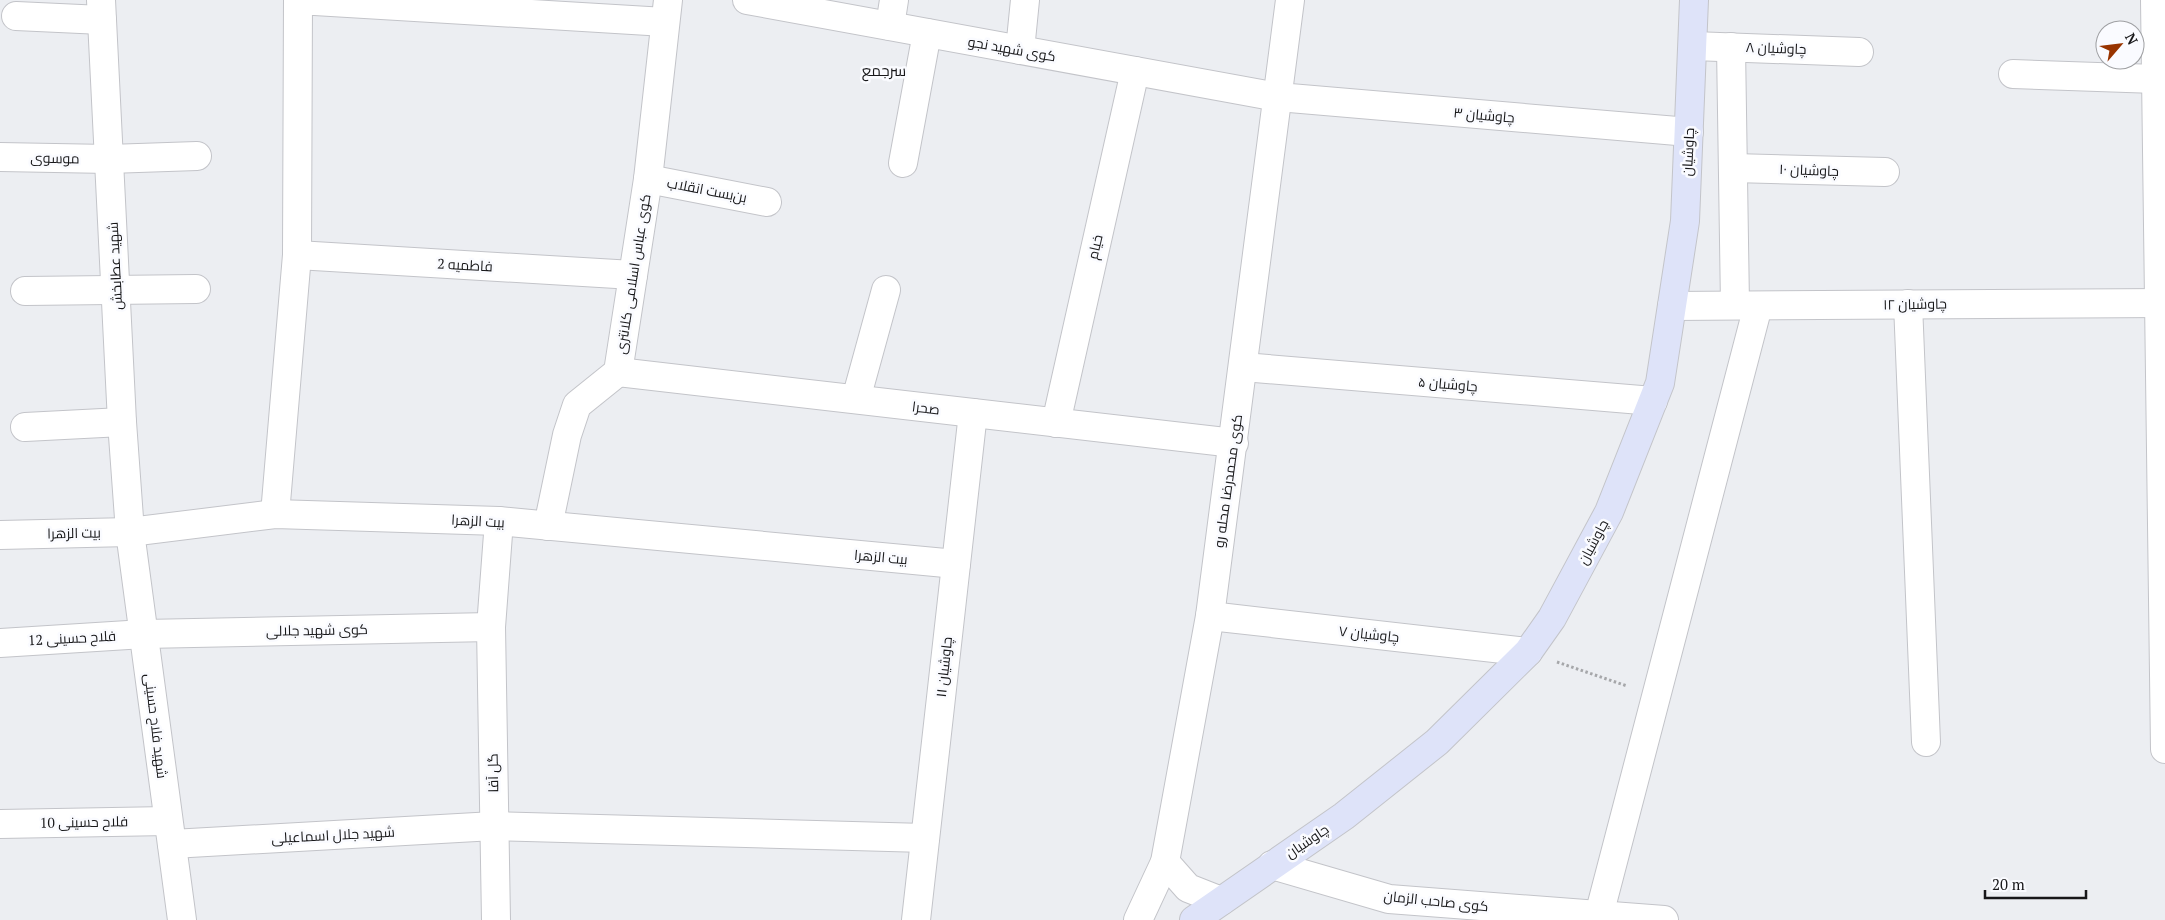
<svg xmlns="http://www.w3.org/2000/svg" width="2165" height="920" font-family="'PT Serif',Cairo,serif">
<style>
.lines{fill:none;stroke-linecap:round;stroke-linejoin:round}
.minor-casing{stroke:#c3c4c9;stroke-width:30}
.secondary-casing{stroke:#c3c4c9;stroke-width:30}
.path{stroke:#a6a7aa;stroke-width:3;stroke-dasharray:2.5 2.5;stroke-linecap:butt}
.minor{stroke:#fff;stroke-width:28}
.secondary{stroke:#dee3f9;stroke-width:28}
.labels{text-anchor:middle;stroke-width:5;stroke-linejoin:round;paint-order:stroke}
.street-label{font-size:14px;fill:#171719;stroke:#fafbff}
.neighbourhood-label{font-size:15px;fill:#171719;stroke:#fafbff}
</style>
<rect width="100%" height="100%" fill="#eceef2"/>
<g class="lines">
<g class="minor-casing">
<g id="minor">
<path d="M101 0 122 422 130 532 182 920"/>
<path d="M747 0 1278 97 1689 132"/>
<path d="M2155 0 2165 749"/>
<path d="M16 16 102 20"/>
<path d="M890 26 894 0"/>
<path d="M1693 46 1859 52"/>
<path d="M1731 47 1735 305"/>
<path d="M1020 50 1025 0"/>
<path d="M2013 74 2156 79"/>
<path d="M0 157 109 159 197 156"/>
<path d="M903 163 927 33"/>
<path d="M1733 168 1885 172"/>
<path d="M648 179 767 202"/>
<path d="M297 255 633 275"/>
<path d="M25 291 196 289"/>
<path d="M1908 304 1926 742"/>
<path d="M1672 306 2165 303"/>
<path d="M1243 367 1653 401"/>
<path d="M618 372 1234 443"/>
<path d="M856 399 886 290"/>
<path d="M1056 423 1135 71"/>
<path d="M25 427 122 422"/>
<path d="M275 514 297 255 298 0 665 22"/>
<path d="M548 526 567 435 577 405 618 372 648 179 668 0"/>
<path d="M0 535 130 532 275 514 499 521 956 564"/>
<path d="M1210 616 1528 652"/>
<path d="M0 643 144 634 491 627"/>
<path d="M0 824 168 821"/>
<path d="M172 844 494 826 925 838"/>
<path d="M1165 862 1188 888 1221 901"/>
<path d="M1272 865 1389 899 1664 920"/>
<path d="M1599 915 1758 306"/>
<path d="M496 920 491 627 499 521"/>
<path d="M916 920 973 413"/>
<path d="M1138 920 1165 862 1210 616 1290 0"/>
</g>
</g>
<g class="secondary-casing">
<path id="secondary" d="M1194 920 1344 816 1437 742 1528 652 1552 618 1609 512 1660 383 1685 221 1694 0"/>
</g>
<path class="path" d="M1557 662 1627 686"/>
<use href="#minor" class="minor"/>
<use href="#secondary" class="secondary"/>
</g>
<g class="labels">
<g class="street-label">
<text transform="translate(1776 48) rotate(2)" y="5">چاوشیان ۸</text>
<text transform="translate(1012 49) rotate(10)" y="5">کوی شهید نجو</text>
<text transform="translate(1484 115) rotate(5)" y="5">چاوشیان ۳</text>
<text transform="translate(1688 152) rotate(-87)" y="5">چاوشیان</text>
<text transform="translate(55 158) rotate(1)" y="5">موسوی</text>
<text transform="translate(1809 170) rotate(2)" y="5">چاوشیان ۱۰</text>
<text transform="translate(707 190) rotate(11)" y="5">بن‌بست انقلاب</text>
<text transform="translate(1095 247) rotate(-77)" y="5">خیام</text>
<text transform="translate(465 265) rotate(3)" y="5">فاطمیه 2</text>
<text transform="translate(115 266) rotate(-93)" y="5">شهید عطابخش</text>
<text transform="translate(633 274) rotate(-81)" y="5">کوی عباس اسلامی کلانتری</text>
<text transform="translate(1915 304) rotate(-1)" y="5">چاوشیان ۱۲</text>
<text transform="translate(1448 384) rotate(5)" y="5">چاوشیان ۵</text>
<text transform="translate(926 408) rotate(7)" y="5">صحرا</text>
<text transform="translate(1228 481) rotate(-82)" y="5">کوی محمدرضا محله رو</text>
<text transform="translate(478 521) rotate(3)" y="5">بیت الزهرا</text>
<text transform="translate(74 533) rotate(-1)" y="5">بیت الزهرا</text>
<text transform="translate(1593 542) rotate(-62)" y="5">چاوشیان</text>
<text transform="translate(881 557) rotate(5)" y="5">بیت الزهرا</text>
<text transform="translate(317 630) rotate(-1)" y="5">کوی شهید جلالی</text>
<text transform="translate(1369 634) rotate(6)" y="5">چاوشیان ۷</text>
<text transform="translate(72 638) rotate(-3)" y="5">فلاح حسینی 12</text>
<text transform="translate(944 667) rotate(-84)" y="5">چاوشیان ۱۱</text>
<text transform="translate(156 726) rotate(83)" y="5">شهید فلاح حسینی</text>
<text transform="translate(493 773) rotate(-91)" y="5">گل آقا</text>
<text transform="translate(84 822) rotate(-1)" y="5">فلاح حسینی 10</text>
<text transform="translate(333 835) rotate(-3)" y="5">شهید جلال اسماعیلی</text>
<text transform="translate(1307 841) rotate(-34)" y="5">چاوشیان</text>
<text transform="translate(1436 901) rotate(6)" y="5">کوی صاحب الزمان</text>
</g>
<g class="neighbourhood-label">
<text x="884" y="76">سرجمع</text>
</g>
</g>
<g transform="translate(2120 45) rotate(62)"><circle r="24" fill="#fafbff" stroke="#9fa0a3"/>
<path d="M0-4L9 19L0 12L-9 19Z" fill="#983400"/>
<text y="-8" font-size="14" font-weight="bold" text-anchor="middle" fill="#171719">N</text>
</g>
<path d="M1985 890v8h101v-8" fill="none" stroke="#171719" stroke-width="2.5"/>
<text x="1992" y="890" font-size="15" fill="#171719" stroke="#fafbff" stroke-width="4" paint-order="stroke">20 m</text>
</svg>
